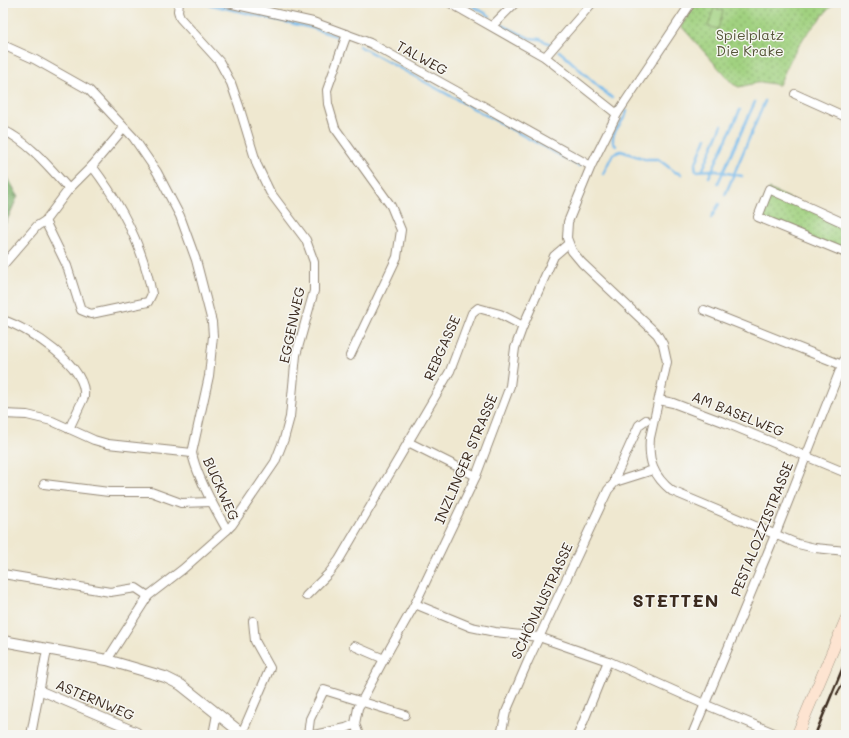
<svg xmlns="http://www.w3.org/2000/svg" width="849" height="738" font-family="Mali,sans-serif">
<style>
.grass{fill:url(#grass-dots);stroke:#6e7e4f}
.forest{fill:url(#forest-firs);stroke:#5e6e46}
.pitch{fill:#a1d180;stroke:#6e7e4f}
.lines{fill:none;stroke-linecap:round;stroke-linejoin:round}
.stream{stroke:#74b9eb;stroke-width:2.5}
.minor-casing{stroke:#958977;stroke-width:10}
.tertiary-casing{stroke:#958977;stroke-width:12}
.secondary-casing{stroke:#958977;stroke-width:12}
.minor{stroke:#fff;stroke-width:8}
.tertiary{stroke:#fff;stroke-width:10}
.secondary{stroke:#fde4d1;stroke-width:11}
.rail{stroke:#3b2a1e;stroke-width:2.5}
.labels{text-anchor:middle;stroke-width:3;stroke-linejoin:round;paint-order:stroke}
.park-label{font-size:14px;fill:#545436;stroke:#f6f6f2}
.street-label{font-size:14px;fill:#3b2a1e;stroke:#f6f6f2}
.district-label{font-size:18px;font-weight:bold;letter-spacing:1px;fill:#3b2a1e;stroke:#f6f6f2}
</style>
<defs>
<pattern id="grass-dots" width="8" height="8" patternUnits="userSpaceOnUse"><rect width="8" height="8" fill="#a1d180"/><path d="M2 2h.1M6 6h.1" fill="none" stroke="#84aa68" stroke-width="1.8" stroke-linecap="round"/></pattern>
<pattern id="forest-firs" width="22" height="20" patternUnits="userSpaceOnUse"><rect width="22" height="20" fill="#80b36e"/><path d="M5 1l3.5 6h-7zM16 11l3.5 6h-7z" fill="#6a925a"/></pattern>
</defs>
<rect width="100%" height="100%" fill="#f6f6f2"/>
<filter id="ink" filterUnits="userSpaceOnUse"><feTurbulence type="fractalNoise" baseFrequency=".025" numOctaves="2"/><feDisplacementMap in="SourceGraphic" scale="8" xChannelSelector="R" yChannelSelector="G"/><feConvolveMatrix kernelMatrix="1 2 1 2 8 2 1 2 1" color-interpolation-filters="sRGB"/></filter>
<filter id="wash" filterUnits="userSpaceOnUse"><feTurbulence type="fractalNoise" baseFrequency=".012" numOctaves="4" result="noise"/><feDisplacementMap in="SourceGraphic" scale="16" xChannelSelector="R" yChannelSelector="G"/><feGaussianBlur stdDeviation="0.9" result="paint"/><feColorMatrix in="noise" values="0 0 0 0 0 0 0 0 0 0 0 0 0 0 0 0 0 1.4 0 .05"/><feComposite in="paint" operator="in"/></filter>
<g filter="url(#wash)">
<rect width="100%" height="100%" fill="#efe8d0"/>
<g class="grass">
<path d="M696 3H834L804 37 789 62 779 85 761 82 739 87 733 84 681 26Z"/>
<path d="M769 189 846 224V253L758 217Z"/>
</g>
<path class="forest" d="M3 169 18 196 3 229Z"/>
<path class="pitch" d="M714 8 723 11 718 29 708 26Z"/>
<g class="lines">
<g class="stream">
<path d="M203 3 312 28 336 36"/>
<path d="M468 3 490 16"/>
<path d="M502 25 529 38 540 39 550 44"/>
<path d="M359 46 579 166"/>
<path d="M559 51C577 66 593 83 612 98"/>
<path d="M706 138 695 165 696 171 712 170 742 176"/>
<path d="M616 146C605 136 625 122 627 111"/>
<path d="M703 169 722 125"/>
<path d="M603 174 613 154 621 151 645 159H658L675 172 681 174"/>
<path d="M709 177 740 110"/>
<path d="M718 183 755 102"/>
<path d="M725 195 765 101"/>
<path d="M711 218 719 204"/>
</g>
</g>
</g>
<g filter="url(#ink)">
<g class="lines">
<g class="minor-casing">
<g id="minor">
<path d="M179 3 178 11 180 18 219 61 231 83 239 106 257 165 270 192 306 240 314 262V291L296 355 290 417 284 439 275 462 232 525 227 530"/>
<path d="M228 3 313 22 370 43 591 166"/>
<path d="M450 3 545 57 617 114"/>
<path d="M691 3 617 114 591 166 568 222 567 238 572 251 582 263 657 334 663 344 667 362 650 438C648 461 653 476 672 491L798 544 815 548 846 551"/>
<path d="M492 26 515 3"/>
<path d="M347 34 327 90 328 104 335 128 391 206 401 230 397 257 350 356"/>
<path d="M3 45 34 59 89 90 133 137 157 172 180 216 196 260 212 322 213 336 209 376 192 453C196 475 215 509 227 530L183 569 148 596 107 660"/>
<path d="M545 57 592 3"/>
<path d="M795 94 846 117"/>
<path d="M3 130C29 142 50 168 69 189"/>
<path d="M45 221 67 266 81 310 91 314 148 302 152 294C143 247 121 204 92 166"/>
<path d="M846 224 769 189 758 217 846 253"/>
<path d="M3 265 37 226 45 221 69 189 92 166 124 128"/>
<path d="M704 310 842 365"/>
<path d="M3 320C28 328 88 366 84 397L69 429"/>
<path d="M659 400 673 403 726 423 846 473"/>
<path d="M3 414 27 415 52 421 94 440 108 444 192 453"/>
<path d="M408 442 476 476"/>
<path d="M615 482V478L639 425 646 420"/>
<path d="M44 484 109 492H151L181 503 211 502"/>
<path d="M3 574 110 592 136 588 148 596"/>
<path d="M306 596 329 573 339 560 450 371 472 313 478 308 500 314 523 326"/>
<path d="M415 604 471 627 495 632 539 637 608 661 704 704 779 735"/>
<path d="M354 646 384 659"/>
<path d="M39 690 137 732 138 735"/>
<path d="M242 733 270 668 255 641 253 621"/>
<path d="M31 735 47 650"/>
<path d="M213 735 217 714"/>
<path d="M308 735 310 719 324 690 405 715"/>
<path d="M314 735 346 728 355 724"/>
<path d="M359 735 355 724 358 708 384 659 415 604 476 476 510 386 515 348 523 326 554 256 568 244"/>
<path d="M501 735 506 712 528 661 608 490 615 482 653 470"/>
<path d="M578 735 608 661"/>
<path d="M692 735 775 535 846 355"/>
</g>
</g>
<g class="tertiary-casing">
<path id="tertiary" d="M3 641 107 660 165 677 181 685 244 735"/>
</g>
<g class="secondary-casing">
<path id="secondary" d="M797 735 846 619"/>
</g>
<use href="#minor" class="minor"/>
<use href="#tertiary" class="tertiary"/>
<use href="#secondary" class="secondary"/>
<g class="rail">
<path d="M837 694 846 678"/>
<path d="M815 735 846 660"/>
</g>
</g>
</g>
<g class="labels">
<g class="park-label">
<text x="750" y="40">Spielplatz<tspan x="750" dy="16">Die Krake</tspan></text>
</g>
<g class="street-label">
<text transform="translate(422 58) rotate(29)" y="5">TALWEG</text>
<text transform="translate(292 325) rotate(-78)" y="5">EGGENWEG</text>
<text transform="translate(442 348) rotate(-66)" y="5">REBGASSE</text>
<text transform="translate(738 414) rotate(22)" y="5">AM BASELWEG</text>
<text transform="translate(466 459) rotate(-67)" y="5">INZLINGER STRASSE</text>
<text transform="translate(221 489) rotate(66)" y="5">BUCKWEG</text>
<text transform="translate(762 529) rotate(-68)" y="5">PESTALOZZISTRASSE</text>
<text transform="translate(542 601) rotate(-65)" y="5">SCHÖNAUSTRASSE</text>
<text transform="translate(95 700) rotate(23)" y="5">ASTERNWEG</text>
</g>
<g class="district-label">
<text x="676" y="607">STETTEN</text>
</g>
</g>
<rect width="849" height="738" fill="none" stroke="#f6f6f2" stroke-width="16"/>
</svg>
